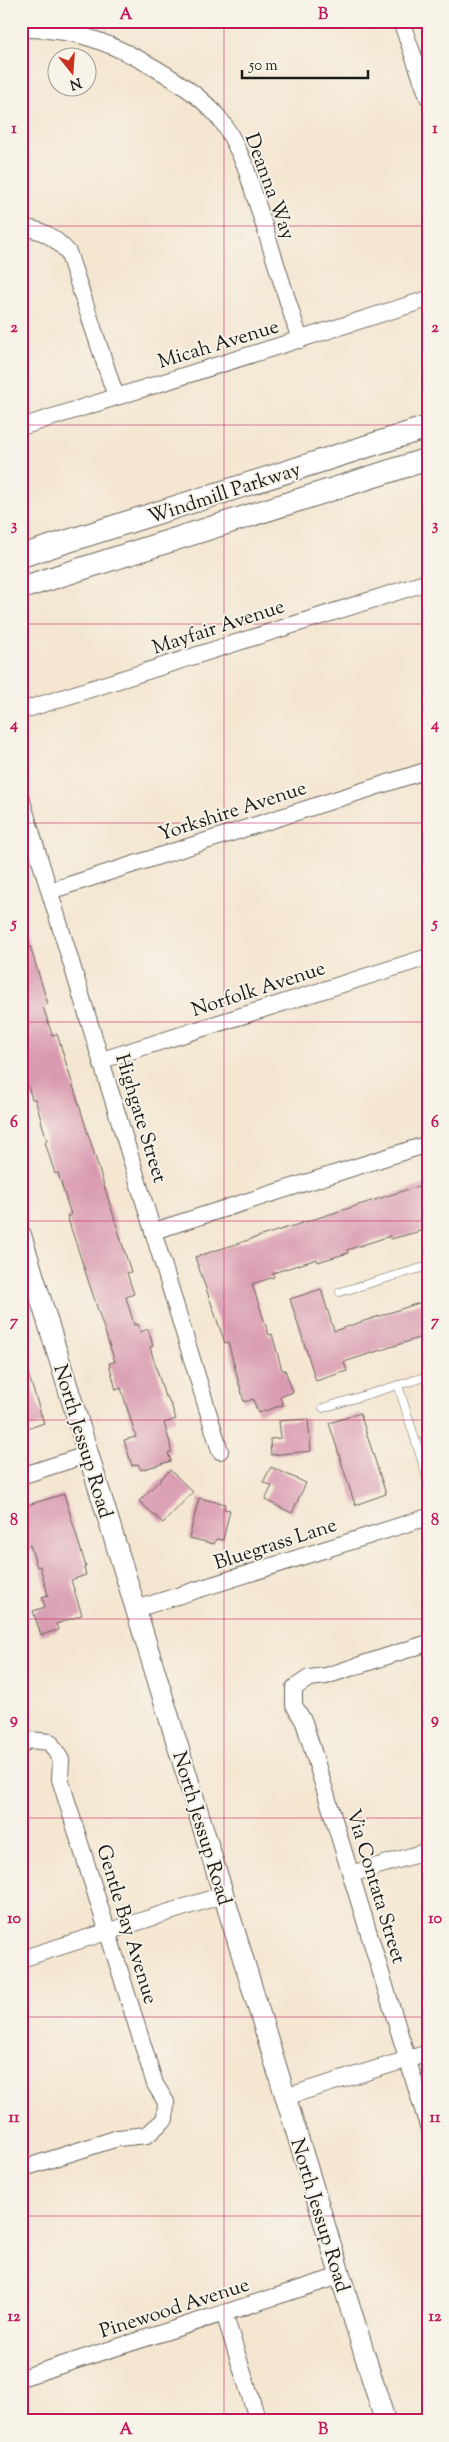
<svg xmlns="http://www.w3.org/2000/svg" width="449" height="2442" font-family="'Sorts Mill Goudy',serif">
<style>
.building{fill:#d99bb1}
.lines{fill:none;stroke-linecap:round;stroke-linejoin:round}
.service-casing{stroke:#68635b;stroke-width:9}
.minor-casing{stroke:#68635b;stroke-width:18}
.tertiary-casing{stroke:#68635b;stroke-width:22}
.secondary-casing{stroke:#68635b;stroke-width:24}
.service{stroke:#fff;stroke-width:8}
.minor{stroke:#fff;stroke-width:16}
.tertiary{stroke:#fff;stroke-width:20}
.secondary{stroke:#fff;stroke-width:22}
.grid{fill:none;stroke:#c2185b;stroke-width:1;stroke-opacity:0.55}
.labels{text-anchor:middle;stroke-width:4;stroke-linejoin:round;paint-order:stroke}
.street-label{font-size:20px;fill:#1c1c1c;stroke:#f7f3e8}
.neatline{fill:none;stroke:#c2185b;stroke-width:2}
.grid-label{font-size:16px;text-anchor:middle;font-weight:bold;fill:#c2185b}
</style>
<rect width="100%" height="100%" fill="#f7f3e8"/>
<filter id="ink" filterUnits="userSpaceOnUse"><feTurbulence type="fractalNoise" baseFrequency=".02" numOctaves="2"/><feDisplacementMap in="SourceGraphic" scale="10" xChannelSelector="R" yChannelSelector="G"/><feConvolveMatrix kernelMatrix="1 2 1 2 8 2 1 2 1" color-interpolation-filters="sRGB"/></filter>
<filter id="wash" filterUnits="userSpaceOnUse"><feTurbulence type="fractalNoise" baseFrequency=".0096" numOctaves="4" result="noise"/><feDisplacementMap in="SourceGraphic" scale="20" xChannelSelector="R" yChannelSelector="G"/><feGaussianBlur stdDeviation="1.12" result="paint"/><feColorMatrix in="noise" values="0 0 0 0 0 0 0 0 0 0 0 0 0 0 0 0 0 1.4 0 .05"/><feComposite in="paint" operator="in"/></filter>
<g filter="url(#wash)">
<rect width="100%" height="100%" fill="#f4e6d1"/>
<g id="blocks">
<g class="building">
<path d="M21 927H24L48 1004 43 1006 52 1035 57 1034 131 1272 127 1273 134 1294 126 1297 134 1325 138 1324 140 1332 148 1329 153 1346 150 1347 165 1397 167 1396 170 1404H171L176 1419 164 1423 170 1443 171 1452 168 1453 171 1461 141 1470 138 1464 132 1466 124 1440 136 1437 121 1388 116 1390 109 1363 115 1362 67 1216 71 1215 58 1173 55 1174 45 1142 47 1141 35 1099H32L21 1065Z"/>
<path d="M428 1183V1229L391 1239 390 1236 347 1250 348 1253 318 1262 317 1259 273 1273 274 1277 252 1284 269 1335 272 1334 282 1370H285L293 1392 280 1397 283 1405 258 1413 253 1399 244 1402 228 1342 225 1343 195 1257Z"/>
<path d="M321 1289 334 1331 428 1300V1335L344 1362 347 1371 316 1381 290 1299Z"/>
<path d="M21 1361H24L44 1423 21 1431Z"/>
<path d="M360 1413 386 1494 355 1505 329 1423Z"/>
<path d="M308 1419 311 1451 271 1455 270 1439 281 1438 279 1421Z"/>
<path d="M271 1467 306 1483 292 1513 265 1500 272 1486 263 1482Z"/>
<path d="M170 1470 193 1492 163 1523 139 1501Z"/>
<path d="M64 1494 86 1567 84 1568 86 1575 71 1580 82 1615 56 1624 58 1630 41 1635 33 1611 45 1607 42 1597 48 1595 40 1566 37 1567 30 1545 21 1548V1522L25 1521 21 1507Z"/>
<path d="M199 1498 225 1504 224 1509 230 1510 223 1540 216 1539 214 1544 189 1538Z"/>
</g>
</g>
</g>
<g filter="url(#ink)">
<use href="#blocks" fill-opacity="0" stroke="#68635b" stroke-width="1"/>
<g class="lines">
<g class="service-casing">
<g id="service">
<path d="M340 1292 428 1266"/>
<path d="M398 1385 428 1480"/>
<path d="M323 1408 428 1376"/>
</g>
</g>
<g class="minor-casing">
<g id="minor">
<path d="M401 21 428 97"/>
<path d="M21 29C39 29 57 30 75 34 117 43 192 84 219 118 231 132 237 149 245 165L300 340"/>
<path d="M21 228C42 228 55 238 68 252L116 397"/>
<path d="M21 427 428 299"/>
<path d="M21 711 428 582"/>
<path d="M21 798 220 1451"/>
<path d="M50 891 428 770"/>
<path d="M102 1060 428 957"/>
<path d="M154 1231 428 1144"/>
<path d="M21 1476 89 1454"/>
<path d="M136 1609 428 1517"/>
<path d="M428 1643 326 1676 309 1678 294 1688V1705L304 1722 428 2126"/>
<path d="M21 1745 29 1740 50 1742 61 1760 60 1779 155 2084 166 2102 165 2119 147 2135 118 2138 21 2169"/>
<path d="M351 1874 428 1851"/>
<path d="M21 1959 223 1895"/>
<path d="M285 2097 428 2053"/>
<path d="M224 2313 258 2421"/>
<path d="M21 2378 340 2276"/>
</g>
</g>
<g class="tertiary-casing">
<path id="tertiary" d="M21 1235 385 2421"/>
</g>
<g class="secondary-casing">
<g id="secondary">
<path d="M21 556 428 427"/>
<path d="M21 588 428 459"/>
</g>
</g>
<use href="#service" class="service"/>
<use href="#minor" class="minor"/>
<use href="#tertiary" class="tertiary"/>
<use href="#secondary" class="secondary"/>
</g>
</g>
<path class="grid" d="M224 21V2421M21 226H428M21 425H428M21 624H428M21 823H428M21 1022H428M21 1221H428M21 1420H428M21 1619H428M21 1818H428M21 2017H428M21 2216H428"/>
<g class="labels">
<g class="street-label">
<text transform="translate(271 186) rotate(70)" y="7">Deanna Way</text>
<text transform="translate(218 343) rotate(-17)" y="7">Micah Avenue</text>
<text transform="translate(224 492) rotate(-18)" y="7">Windmill Parkway</text>
<text transform="translate(218 626) rotate(-18)" y="7">Mayfair Avenue</text>
<text transform="translate(232 810) rotate(-18)" y="7">Yorkshire Avenue</text>
<text transform="translate(258 988) rotate(-18)" y="7">Norfolk Avenue</text>
<text transform="translate(142 1118) rotate(73)" y="7">Highgate Street</text>
<text transform="translate(84 1441) rotate(73)" y="7">North Jessup Road</text>
<text transform="translate(275 1543) rotate(-18)" y="7">Bluegrass Lane</text>
<text transform="translate(203 1828) rotate(73)" y="7">North Jessup Road</text>
<text transform="translate(377 1886) rotate(73)" y="7">Via Contata Street</text>
<text transform="translate(128 1924) rotate(73)" y="7">Gentle Bay Avenue</text>
<text transform="translate(321 2215) rotate(73)" y="7">North Jessup Road</text>
<text transform="translate(174 2307) rotate(-18)" y="7">Pinewood Avenue</text>
</g>
</g>
<rect width="449" height="2442" fill="none" stroke="#f7f3e8" stroke-width="55"/>
<g transform="translate(72 72) rotate(163)"><circle r="24" fill="#f7f3e8" stroke="#9f9d96"/>
<path d="M0-4L9 19L0 12L-9 19Z" fill="#c8321e"/>
<text y="-8" font-size="14" font-weight="bold" text-anchor="middle" fill="#1c1c1c">N</text>
</g>
<path d="M242 70v8h126v-8" fill="none" stroke="#1c1c1c" stroke-width="2.5"/>
<text x="249" y="70" font-size="15" fill="#1c1c1c" stroke="#f7f3e8" stroke-width="4" paint-order="stroke">50 m</text>
<rect x="28" y="28" width="394" height="2386" class="neatline"/>
<g class="grid-label">
<text x="126" y="19">A</text>
<text x="323" y="19">B</text>
<text x="14" y="133">1</text>
<text x="435" y="133">1</text>
<text x="14" y="332">2</text>
<text x="435" y="332">2</text>
<text x="14" y="530">3</text>
<text x="435" y="530">3</text>
<text x="14" y="729">4</text>
<text x="435" y="729">4</text>
<text x="14" y="928">5</text>
<text x="435" y="928">5</text>
<text x="14" y="1127">6</text>
<text x="435" y="1127">6</text>
<text x="14" y="1326">7</text>
<text x="435" y="1326">7</text>
<text x="14" y="1525">8</text>
<text x="435" y="1525">8</text>
<text x="14" y="1724">9</text>
<text x="435" y="1724">9</text>
<text x="14" y="1923">10</text>
<text x="435" y="1923">10</text>
<text x="14" y="2122">11</text>
<text x="435" y="2122">11</text>
<text x="14" y="2321">12</text>
<text x="435" y="2321">12</text>
<text x="126" y="2434">A</text>
<text x="323" y="2434">B</text>
</g>
</svg>
